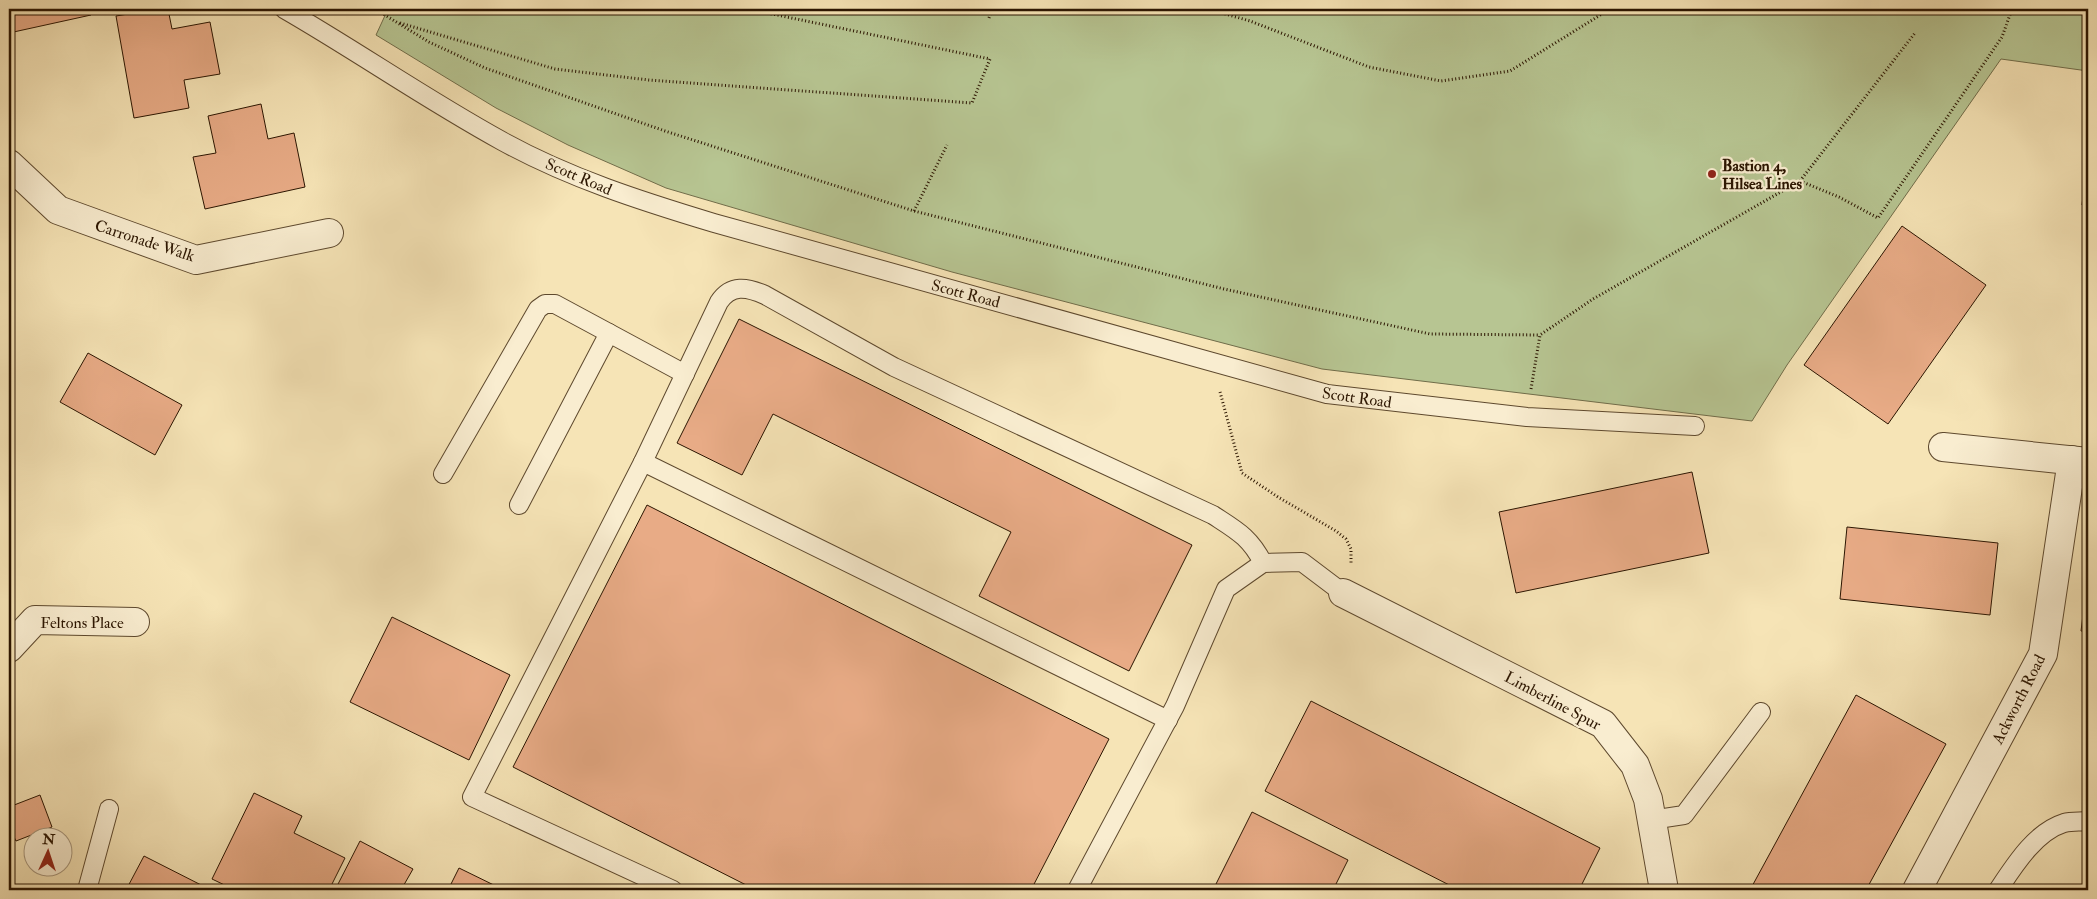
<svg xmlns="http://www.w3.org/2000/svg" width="2097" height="899" font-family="'IM FELL Double Pica',serif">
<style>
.green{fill:#b7c592;stroke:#716d4a}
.building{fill:#e8ab86;stroke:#2b1501}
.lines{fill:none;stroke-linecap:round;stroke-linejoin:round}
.service-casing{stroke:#5e492e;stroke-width:20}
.minor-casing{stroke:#5e492e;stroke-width:30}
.path{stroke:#2b1501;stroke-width:3;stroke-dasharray:1 2.5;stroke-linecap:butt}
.service{stroke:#f9edd0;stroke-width:18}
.minor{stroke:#f9edd0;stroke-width:28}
.poi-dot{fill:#8f2418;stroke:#f9edd0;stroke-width:2}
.labels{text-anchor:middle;stroke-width:4.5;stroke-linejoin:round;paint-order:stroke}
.poi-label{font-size:16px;font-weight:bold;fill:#2b1501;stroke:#f9edd0;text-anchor:start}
.street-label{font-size:16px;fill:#2b1501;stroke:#f9edd0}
</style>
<rect width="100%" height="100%" fill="#f6e4b6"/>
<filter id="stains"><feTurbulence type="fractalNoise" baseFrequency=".004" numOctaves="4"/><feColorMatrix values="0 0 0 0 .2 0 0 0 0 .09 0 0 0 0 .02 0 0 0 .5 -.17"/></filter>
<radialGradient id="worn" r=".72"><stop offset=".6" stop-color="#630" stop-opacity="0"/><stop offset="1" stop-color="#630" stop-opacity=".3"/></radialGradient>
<path class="green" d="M388 9H2088V71L2001 59 1787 365 1752 421 1322 369 952 272 666 188 568 145 496 108 376 35Z"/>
<g class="building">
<path d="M9 9H90L91 15 9 33Z"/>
<path d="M158 9H168L172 29 210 22 220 74 184 80 189 108 134 118 116 16Z"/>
<path d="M261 104 268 139 294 133 305 187 205 209 193 157 216 153 208 116Z"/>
<path d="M2088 149V205H2082Z"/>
<path d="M1902 226 1986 285 1888 424 1804 365Z"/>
<path d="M739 319 1192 545 1129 671 979 596 1011 532 773 414 742 475 677 443Z"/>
<path d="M88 353 182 405 155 455 60 402Z"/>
<path d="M1692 472 1709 553 1516 593 1499 512Z"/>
<path d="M647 505 1109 739 1031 890H756L513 767Z"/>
<path d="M1847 527 1998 543 1990 615 1840 599Z"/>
<path d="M2088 575V632L2081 631Z"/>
<path d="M392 617 510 675 469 760 350 702Z"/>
<path d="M1856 695 1946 744 1866 890H1750Z"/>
<path d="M1311 701 1600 848 1579 890H1459L1265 791Z"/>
<path d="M254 793 302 816 294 833 345 858 329 890H273L267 887 265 890H235L212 879Z"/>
<path d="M40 795 52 827 16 841 9 827V807Z"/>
<path d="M1252 812 1348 860 1333 890H1213Z"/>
<path d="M360 841 413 869 401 890H335Z"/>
<path d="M144 856 211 890H126Z"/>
<path d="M459 868 504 890H448Z"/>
</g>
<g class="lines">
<g class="service-casing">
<g id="service">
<path d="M284 9C357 51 427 100 502 141 569 178 641 201 714 223L1327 394 1527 417 1695 426"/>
<path d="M643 462 719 302C731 284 747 287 765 295L894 367 1213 515C1236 530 1250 537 1263 563"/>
<path d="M443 474 538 309 545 304H555L685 374"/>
<path d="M519 505 609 333"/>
<path d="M1651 820 1684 815 1761 712"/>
<path d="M87 890 109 809"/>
<path d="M673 890 472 797 643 462 1168 720"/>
<path d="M1077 890 1175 706 1226 589 1263 563 1302 562 1343 593"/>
<path d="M1998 890C2014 866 2035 832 2064 823 2072 821 2081 822 2088 821"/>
</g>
</g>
<g class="minor-casing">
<g id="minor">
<path d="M9 164 58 210 196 260 329 233"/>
<path d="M1943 447 2088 462"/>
<path d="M1343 593 1603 724 1635 765 1648 799 1664 890"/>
<path d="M9 648 35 620 135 622"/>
<path d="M1917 890 2043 654 2072 460"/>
</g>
</g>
<g class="path">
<path d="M375 9 429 42 485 68 665 131 914 211 1224 289 1430 334 1540 335"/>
<path d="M1208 9 1250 21 1369 67 1441 81 1510 71 1610 9"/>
<path d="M989 18 992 9"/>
<path d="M400 23 555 69 649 80 972 103 990 59 748 9"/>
<path d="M1800 181 1839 197 1878 218 2002 37 2012 9"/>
<path d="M914 211 947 145"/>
<path d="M1531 389 1540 335 1593 299 1800 181 1915 33"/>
<path d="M1220 392 1242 473 1278 497 1336 531 1346 539 1351 549V563"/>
</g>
<use href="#service" class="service"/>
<use href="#minor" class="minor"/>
</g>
<circle class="poi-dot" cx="1712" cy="174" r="5"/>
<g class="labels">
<g class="poi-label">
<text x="1722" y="171">Bastion 4,<tspan x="1722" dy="18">Hilsea Lines</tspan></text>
</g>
<g class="street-label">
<text transform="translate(579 176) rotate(23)" y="6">Scott Road</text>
<text transform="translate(145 240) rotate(18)" y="6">Carronade Walk</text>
<text transform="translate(966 293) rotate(15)" y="6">Scott Road</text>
<text transform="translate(1357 397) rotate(8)" y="6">Scott Road</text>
<text x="82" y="628">Feltons Place</text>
<text transform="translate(2018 699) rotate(-63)" y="6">Ackworth Road</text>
<text transform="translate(1553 700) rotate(28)" y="6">Limberline Spur</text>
</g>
</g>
<rect width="2097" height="899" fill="none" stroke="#f6e4b6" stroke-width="30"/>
<rect x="10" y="10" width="2077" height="879" fill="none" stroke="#2b1501" stroke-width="2.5"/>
<rect x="15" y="15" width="2067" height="869" fill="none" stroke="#2b1501"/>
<g transform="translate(48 852) rotate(3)"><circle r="24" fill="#f9edd0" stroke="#a7977d"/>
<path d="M0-4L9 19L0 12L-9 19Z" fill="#8f2418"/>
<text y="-8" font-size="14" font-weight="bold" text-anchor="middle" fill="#2b1501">N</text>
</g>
<rect width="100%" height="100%" filter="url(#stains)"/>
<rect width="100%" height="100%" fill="url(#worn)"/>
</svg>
